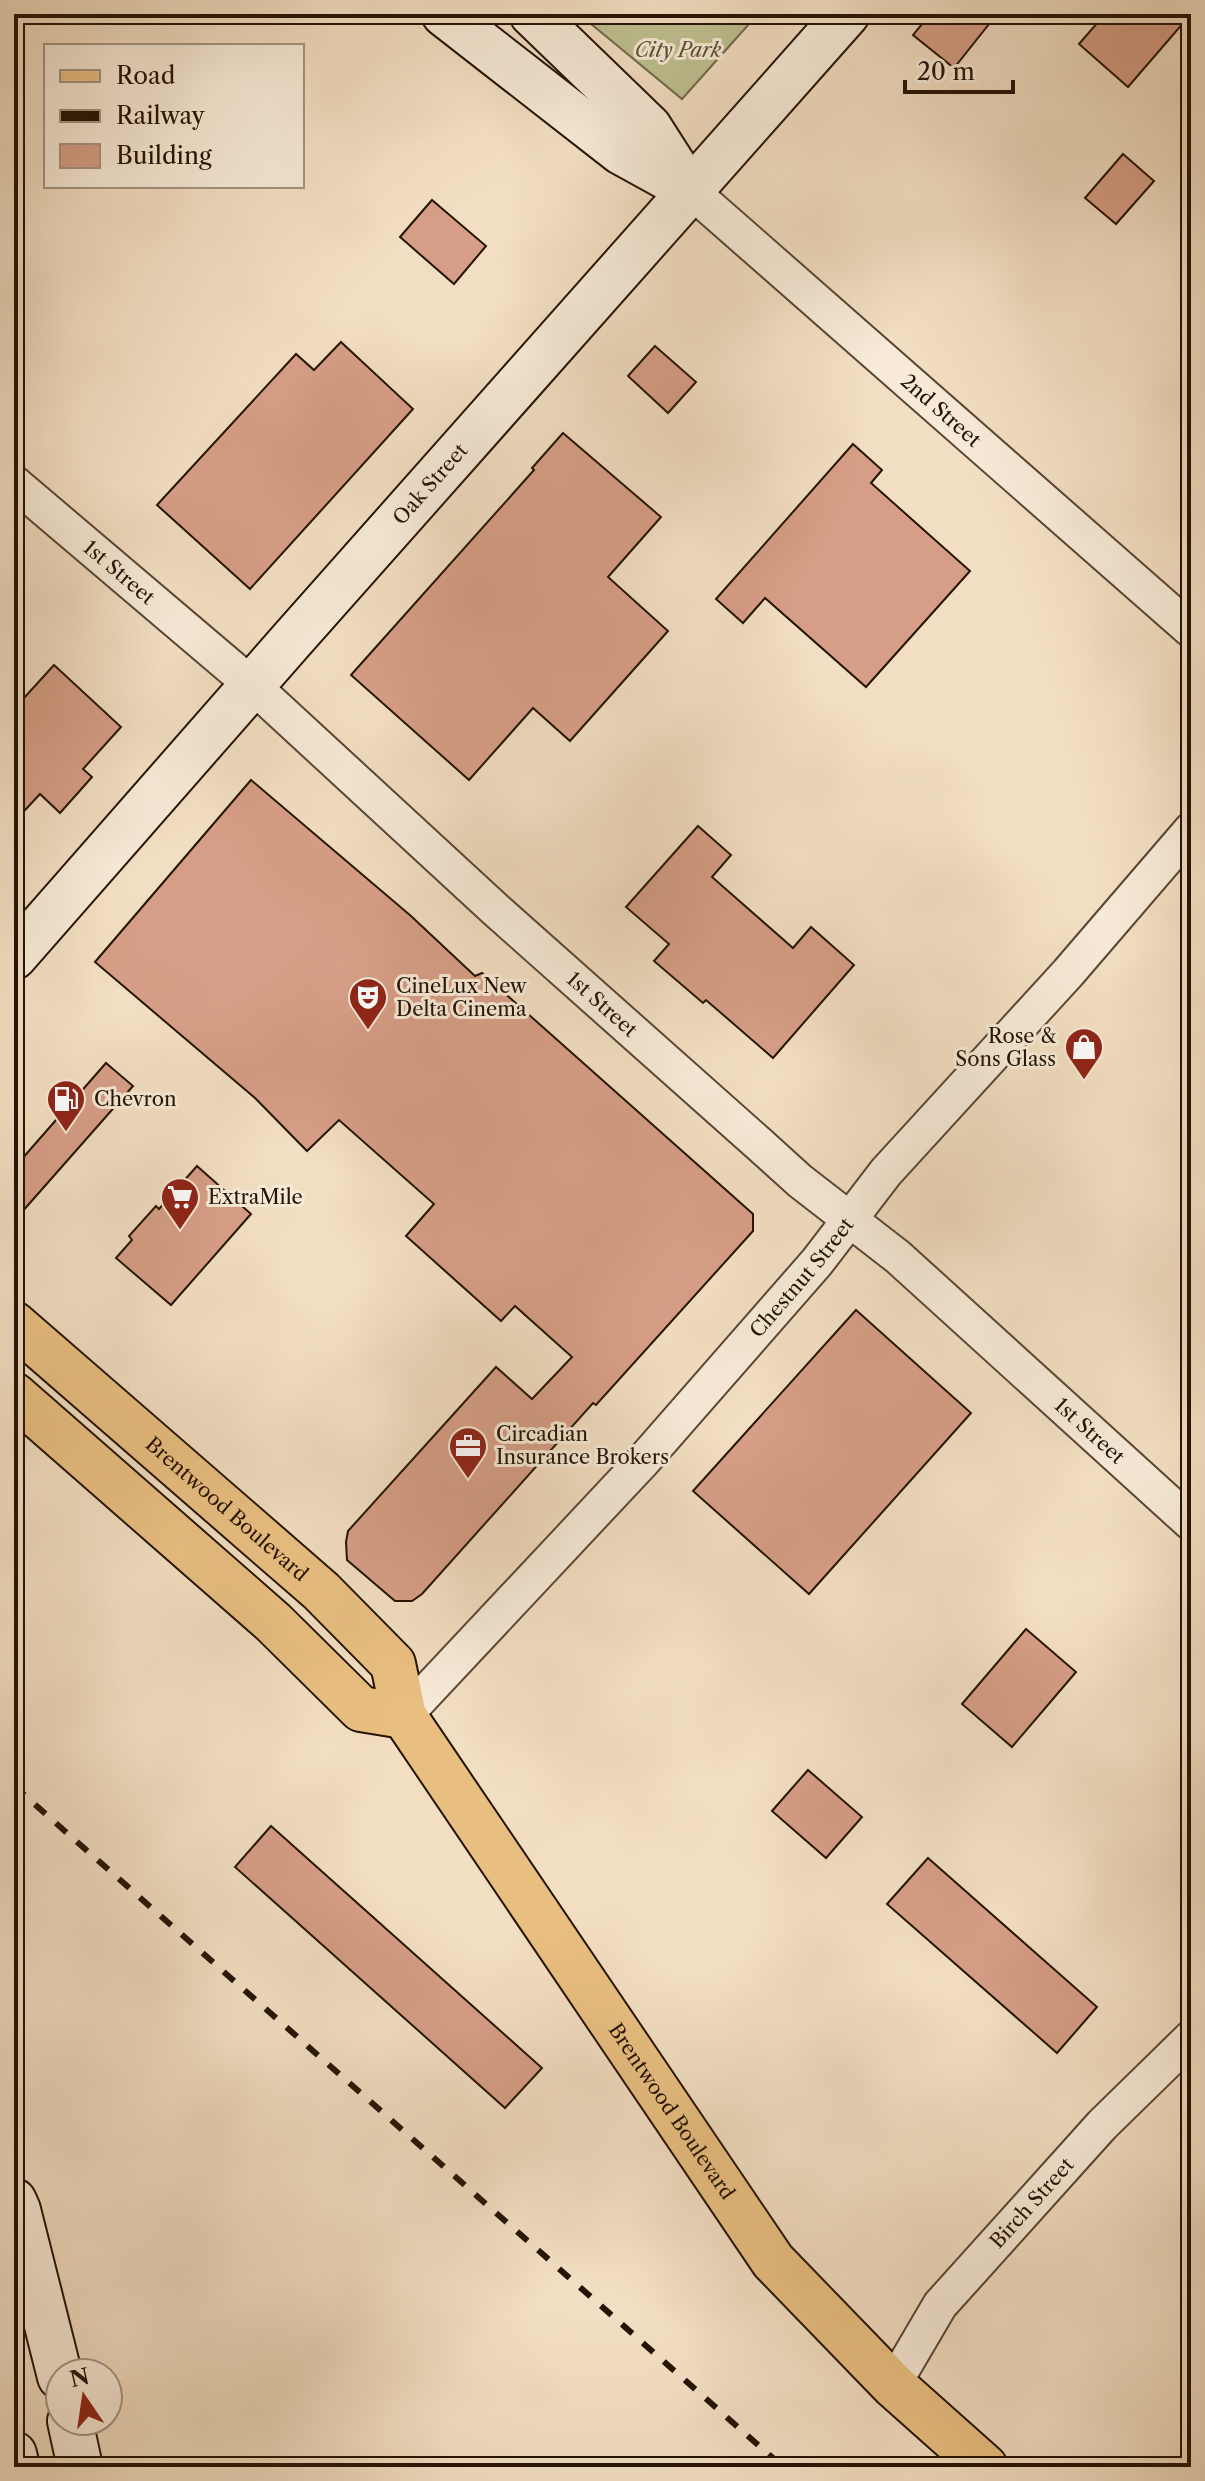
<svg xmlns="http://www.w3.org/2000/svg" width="1205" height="2481" font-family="'Libre Caslon Text',serif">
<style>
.green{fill:#bec091;stroke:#716a4a;stroke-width:2}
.building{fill:#d69e86;stroke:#241304;stroke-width:2}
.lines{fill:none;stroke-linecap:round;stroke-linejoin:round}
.street-casing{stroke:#584634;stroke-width:38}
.secondary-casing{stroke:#241304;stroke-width:48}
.primary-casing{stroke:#241304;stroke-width:48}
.street{stroke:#f7ead7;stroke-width:34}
.secondary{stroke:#f7ead7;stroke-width:44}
.primary{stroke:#e9bf81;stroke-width:44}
.rail{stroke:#241304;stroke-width:6;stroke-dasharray:14 14;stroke-linecap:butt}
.labels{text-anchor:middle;stroke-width:6;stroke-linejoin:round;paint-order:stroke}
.park-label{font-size:20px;font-style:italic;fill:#5a5035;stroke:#f7ead7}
.street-label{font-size:20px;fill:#241304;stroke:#f7ead7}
.poi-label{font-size:20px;fill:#241304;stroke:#f7ead7;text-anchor:start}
</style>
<rect width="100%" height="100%" fill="#f2dec2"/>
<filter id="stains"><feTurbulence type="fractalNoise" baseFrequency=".0025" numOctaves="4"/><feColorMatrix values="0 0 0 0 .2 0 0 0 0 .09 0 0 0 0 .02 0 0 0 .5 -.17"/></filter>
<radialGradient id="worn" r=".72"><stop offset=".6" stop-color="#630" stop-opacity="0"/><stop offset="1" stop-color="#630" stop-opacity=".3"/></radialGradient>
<path class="green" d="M579 14H758L682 99Z"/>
<g class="building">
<path d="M930 14H997L954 68 913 35Z"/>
<path d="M1105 14H1191L1128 87 1079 44Z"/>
<path d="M1123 154 1154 181 1116 224 1085 198Z"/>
<path d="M432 200 486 246 454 284 400 237Z"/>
<path d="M341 342 413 409 250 589 157 505 296 354 314 370Z"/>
<path d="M655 346 696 382 668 413 628 376Z"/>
<path d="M563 433 661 517 608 577 668 631 570 741 533 708 469 780 351 675 534 470 532 468Z"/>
<path d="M853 444 882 470 871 483 970 571 866 687 765 598 743 623 716 599Z"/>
<path d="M54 665 121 727 83 769 92 777 60 813 40 794 14 822V709Z"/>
<path d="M251 780 411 916 475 976 482 973 753 1214V1231L596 1405 593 1403 422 1594 412 1601H395L347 1560 346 1542 348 1531 496 1367 532 1399 572 1357 515 1306 501 1321 406 1236 434 1204 339 1120 307 1151 255 1098 95 962Z"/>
<path d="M698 826 731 855 712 877 793 948 811 927 854 965 773 1058 706 1000 703 1003 654 961 669 944 626 907Z"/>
<path d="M106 1063 133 1086 14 1221V1168Z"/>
<path d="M197 1166 251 1214 171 1305 116 1258 132 1240 129 1236 156 1206 159 1209Z"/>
<path d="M856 1310 971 1413 809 1594 693 1491Z"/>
<path d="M1026 1629 1076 1672 1012 1747 962 1704Z"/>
<path d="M808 1770 862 1817 826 1858 772 1811Z"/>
<path d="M271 1826 542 2068 505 2108 235 1867Z"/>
<path d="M928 1858 1097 2007 1057 2053 887 1904Z"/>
</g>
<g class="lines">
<g class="street-casing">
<g id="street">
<path id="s1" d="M690 190 1191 630"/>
<path id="s2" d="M14 483 253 686 496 910 758 1143 800 1181 898 1257 1191 1523"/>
<path id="s3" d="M404 1716 643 1461 817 1262 886 1172 1068 973 1191 830"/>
<path id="s4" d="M893 2385 940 2305 1102 2125 1191 2038"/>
</g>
</g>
<g class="secondary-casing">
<g id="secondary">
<path d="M444 14 621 152 690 190"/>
<path d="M532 14 649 127 686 185"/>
<path id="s5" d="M14 957 290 642 847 14"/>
<path d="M14 2201 18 2210 60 2377"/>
<path d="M70 2421 80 2467"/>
<path d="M14 2454 17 2467"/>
</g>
</g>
<g class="primary-casing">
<g id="primary">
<path id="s6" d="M14 1324 321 1591 393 1664 404 1716 773 2261 893 2385 985 2467"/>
<path d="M14 1395 273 1622 361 1709 404 1716"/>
</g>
</g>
<use href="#street" class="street"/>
<use href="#secondary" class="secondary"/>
<use href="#primary" class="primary"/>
<path class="rail" d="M14 1786 783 2467"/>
</g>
<defs>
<g id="theatre-pin" transform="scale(2)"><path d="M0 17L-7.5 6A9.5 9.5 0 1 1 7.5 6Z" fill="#8f2418" stroke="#f7ead7"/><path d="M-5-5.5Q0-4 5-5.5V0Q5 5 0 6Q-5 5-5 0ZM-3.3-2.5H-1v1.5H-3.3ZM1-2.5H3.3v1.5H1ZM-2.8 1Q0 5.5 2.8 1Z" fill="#fff"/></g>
<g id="shop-pin" transform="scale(2)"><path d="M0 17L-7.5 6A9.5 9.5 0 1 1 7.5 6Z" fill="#8f2418" stroke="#f7ead7"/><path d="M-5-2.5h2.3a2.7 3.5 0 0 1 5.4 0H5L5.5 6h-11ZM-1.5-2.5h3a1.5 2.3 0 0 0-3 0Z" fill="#fff"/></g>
<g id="fuel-pin" transform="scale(2)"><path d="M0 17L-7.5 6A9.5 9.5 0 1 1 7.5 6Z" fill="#8f2418" stroke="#f7ead7"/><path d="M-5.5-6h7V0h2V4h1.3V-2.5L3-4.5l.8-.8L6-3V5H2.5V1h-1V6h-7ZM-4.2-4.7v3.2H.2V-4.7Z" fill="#fff"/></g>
<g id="supermarket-pin" transform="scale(2)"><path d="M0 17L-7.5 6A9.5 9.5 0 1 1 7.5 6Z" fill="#8f2418" stroke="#f7ead7"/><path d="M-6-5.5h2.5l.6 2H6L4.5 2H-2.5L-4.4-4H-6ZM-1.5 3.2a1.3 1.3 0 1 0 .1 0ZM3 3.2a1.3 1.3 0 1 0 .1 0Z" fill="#fff"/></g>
<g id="office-pin" transform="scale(2)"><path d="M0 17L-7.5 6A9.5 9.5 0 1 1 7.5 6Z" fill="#8f2418" stroke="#f7ead7"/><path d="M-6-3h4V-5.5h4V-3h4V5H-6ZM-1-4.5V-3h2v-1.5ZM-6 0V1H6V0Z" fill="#fff"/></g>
</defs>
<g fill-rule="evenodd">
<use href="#theatre-pin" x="368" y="997"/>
<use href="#shop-pin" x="1084" y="1047"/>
<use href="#fuel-pin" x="66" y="1099"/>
<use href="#supermarket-pin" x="180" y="1197"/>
<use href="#office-pin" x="468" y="1446"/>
</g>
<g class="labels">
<g class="park-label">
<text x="678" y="57">City Park</text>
</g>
<g class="street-label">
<text dy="7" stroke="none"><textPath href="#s1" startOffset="334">2nd Street</textPath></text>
<text dy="7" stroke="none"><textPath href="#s5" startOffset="630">Oak Street</textPath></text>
<text dy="7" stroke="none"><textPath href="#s2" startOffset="138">1st Street</textPath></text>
<text dy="7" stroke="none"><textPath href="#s2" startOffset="786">1st Street</textPath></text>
<text dy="7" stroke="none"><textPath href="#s3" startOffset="592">Chestnut Street</textPath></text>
<text dy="7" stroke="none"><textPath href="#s2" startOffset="1434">1st Street</textPath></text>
<text dy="7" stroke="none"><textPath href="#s6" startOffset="282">Brentwood Boulevard</textPath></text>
<text dy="7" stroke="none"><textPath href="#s6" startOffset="1040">Brentwood Boulevard</textPath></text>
<text dy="7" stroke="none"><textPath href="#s4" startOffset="230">Birch Street</textPath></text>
</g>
<g class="poi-label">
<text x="396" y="993">CineLux New<tspan x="396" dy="23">Delta Cinema</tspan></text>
<text x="1056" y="1043" text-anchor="end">Rose &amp;<tspan x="1056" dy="23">Sons Glass</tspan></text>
<text x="94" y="1106">Chevron</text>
<text x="208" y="1204">ExtraMile</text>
<text x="496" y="1441">Circadian<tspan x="496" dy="23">Insurance Brokers</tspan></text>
</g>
</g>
<rect width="1205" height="2481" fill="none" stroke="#f2dec2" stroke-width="48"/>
<rect x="16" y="16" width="1173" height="2449" fill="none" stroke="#241304" stroke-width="4"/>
<rect x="24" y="24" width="1157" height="2433" fill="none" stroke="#241304" stroke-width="2"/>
<rect x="44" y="44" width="260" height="144" fill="#f7ead7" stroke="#a39483" stroke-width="2"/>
<rect x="60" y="70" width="40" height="12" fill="#e9bf81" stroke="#a39483" stroke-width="2"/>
<text x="116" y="84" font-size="24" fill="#241304">Road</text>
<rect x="60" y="110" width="40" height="12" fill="#241304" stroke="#a39483" stroke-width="2"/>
<text x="116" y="124" font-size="24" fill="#241304">Railway</text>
<rect x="60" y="144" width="40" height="24" fill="#d69e86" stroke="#a39483" stroke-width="2"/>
<text x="116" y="164" font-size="24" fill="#241304">Building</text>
<g transform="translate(84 2397) rotate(347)"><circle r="38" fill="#f7ead7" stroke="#a39483" stroke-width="2"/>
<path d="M0-6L14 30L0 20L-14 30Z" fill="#8f2418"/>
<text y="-12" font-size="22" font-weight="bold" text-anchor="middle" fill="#241304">N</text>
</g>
<path d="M905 80v12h108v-12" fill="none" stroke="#241304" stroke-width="4"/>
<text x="917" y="80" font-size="24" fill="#241304" stroke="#f7ead7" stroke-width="6" paint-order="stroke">20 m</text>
<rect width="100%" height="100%" filter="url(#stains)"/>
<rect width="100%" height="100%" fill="url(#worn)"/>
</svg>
